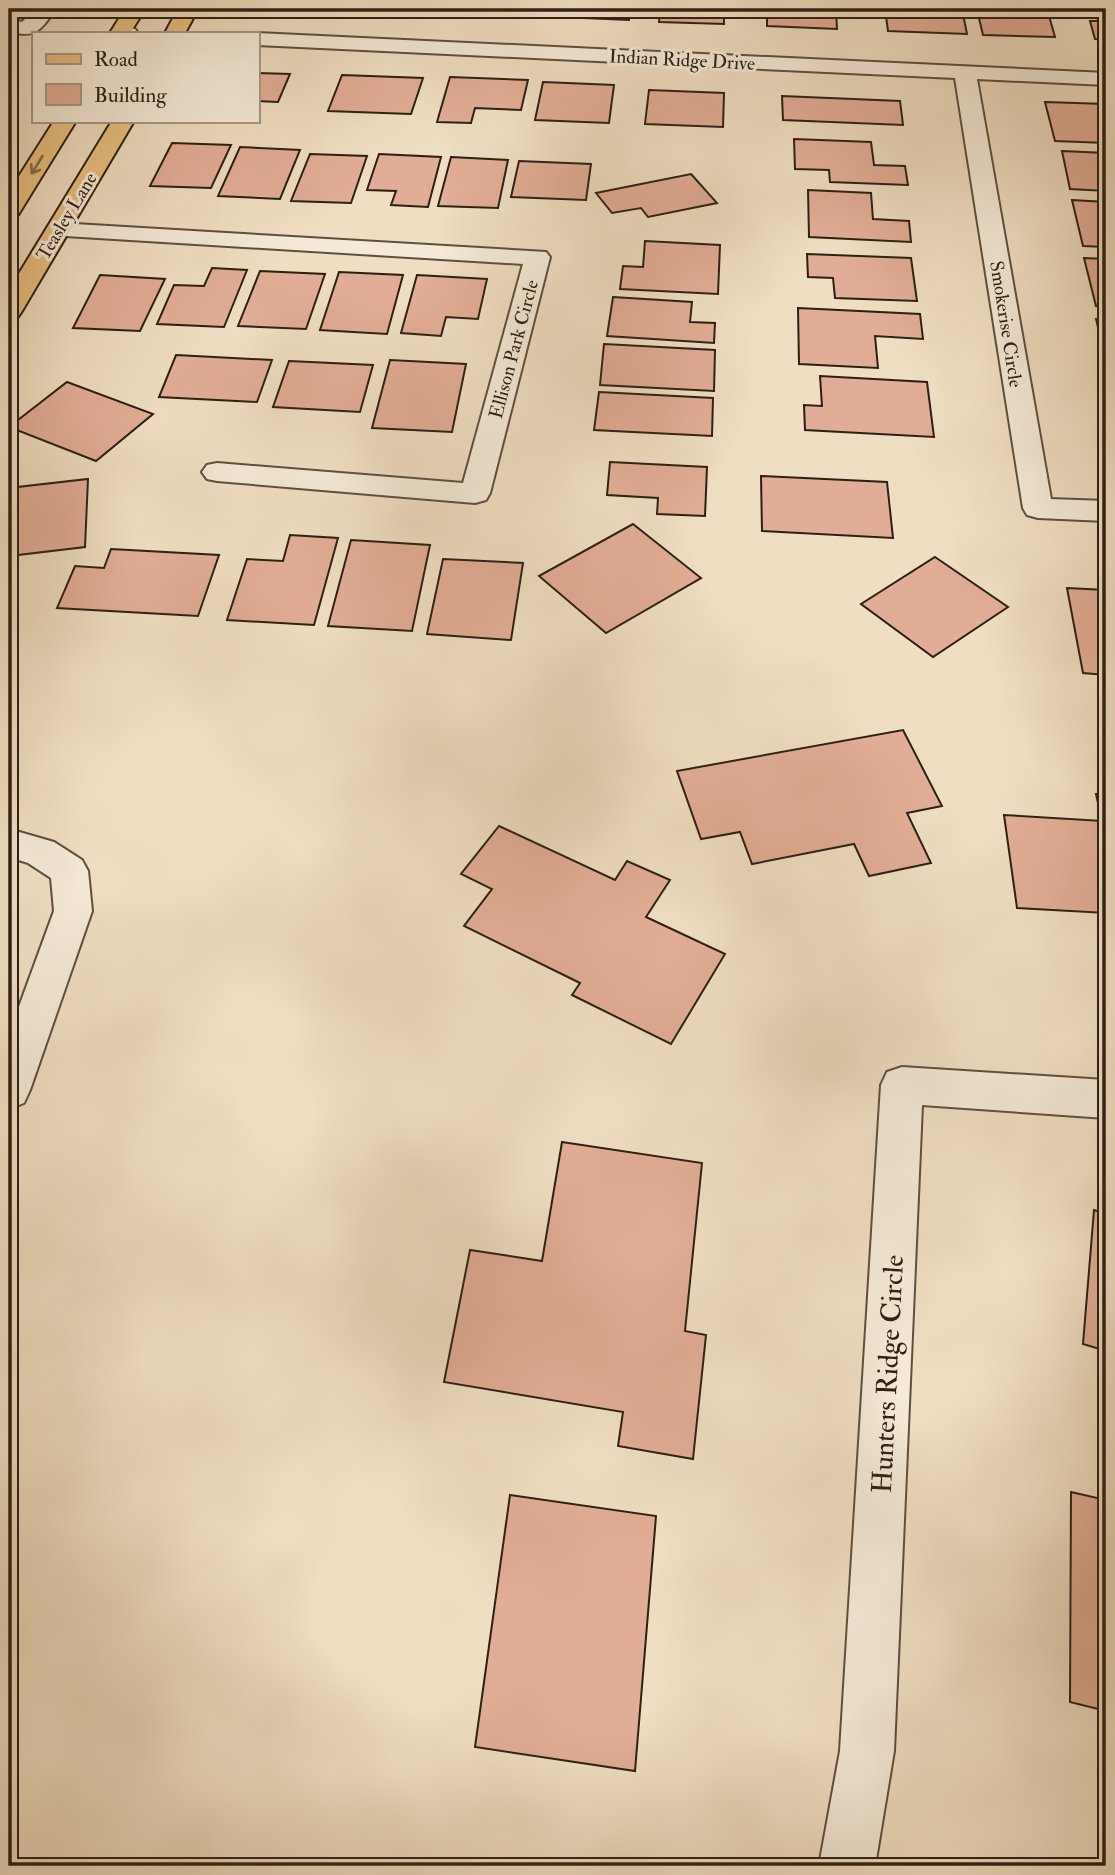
<svg xmlns="http://www.w3.org/2000/svg" width="1115" height="1875" font-family="'IM FELL Double Pica',serif">
<style>
.building{fill:#e2ad96;stroke:#2c2015;stroke-width:2}
.lines{fill:none;stroke-linecap:round;stroke-linejoin:round}
.minor-casing{stroke:#5d5040;stroke-width:4}
.major-casing{stroke:#2c2015;stroke-width:4}
.minor{fill:#f5ead7;fill-rule:evenodd}
.major{fill:#e8bf81;fill-rule:evenodd}
.oneway{stroke:#8a704b}
.labels{text-anchor:middle;stroke-width:6;stroke-linejoin:round;paint-order:stroke}
.far-street-label{font-size:19px;fill:#2c2015;stroke:#f5ead7}
.near-street-label{font-size:28px;fill:#2c2015;stroke:#f5ead7}
</style>
<rect width="100%" height="100%" fill="#f0dec2"/>
<filter id="stains"><feTurbulence type="fractalNoise" baseFrequency=".00286" numOctaves="4"/><feColorMatrix values="0 0 0 0 .2 0 0 0 0 .09 0 0 0 0 .02 0 0 0 .5 -.17"/></filter>
<radialGradient id="worn" r=".72"><stop offset=".6" stop-color="#630" stop-opacity="0"/><stop offset="1" stop-color="#630" stop-opacity=".3"/></radialGradient>
<g class="building">
<path d="M371 9H445L444 14 370 11Z"/>
<path d="M465 9H532L529 17 464 14Z"/>
<path d="M563 9H631L629 20 561 17Z"/>
<path d="M660 9H724V24L659 22Z"/>
<path d="M767 9H836L837 29 767 26Z"/>
<path d="M885 9H962L967 34 888 31Z"/>
<path d="M1001 9H1047L1055 37 983 35 977 10 1002 11Z"/>
<path d="M1098 9H1106V40L1095 39 1090 21H1101Z"/>
<path d="M257 73 290 74 278 102 257 101Z"/>
<path d="M342 75 423 78 411 114 328 111Z"/>
<path d="M450 77 528 80 521 110 475 108 471 123 437 122Z"/>
<path d="M543 82 614 85 609 123 535 120Z"/>
<path d="M649 90 724 93 723 127 645 124Z"/>
<path d="M782 96 900 101 903 125 783 120Z"/>
<path d="M1045 102 1106 104V143L1055 141Z"/>
<path d="M794 139 871 142 874 165 905 166 908 185 830 182 829 170 795 169Z"/>
<path d="M172 143 231 145 211 188 150 186Z"/>
<path d="M240 147 300 150 280 199 218 196Z"/>
<path d="M1062 151 1106 153V191L1070 189Z"/>
<path d="M310 154 367 156 351 203 291 201Z"/>
<path d="M379 154 441 157 428 207 391 205 396 191 367 190Z"/>
<path d="M451 157 508 160 498 208 438 206Z"/>
<path d="M519 161 591 164 586 200 511 197Z"/>
<path d="M691 174 717 203 648 217 641 208 612 213 596 193Z"/>
<path d="M808 190 871 193 873 219 909 221 911 242 809 237Z"/>
<path d="M1072 200 1106 202V247L1083 246Z"/>
<path d="M645 241 720 245 718 294 620 289 623 266 643 267Z"/>
<path d="M807 254 911 258 917 301 835 298 833 278 808 277Z"/>
<path d="M1084 258 1106 259V307L1096 306Z"/>
<path d="M212 268 247 270 224 327 157 324 174 285 204 286Z"/>
<path d="M260 271 325 274 306 329 238 326Z"/>
<path d="M339 272 403 275 387 334 320 330Z"/>
<path d="M100 275 165 279 140 331 73 328Z"/>
<path d="M417 275 487 279 478 319 446 317 441 336 401 333Z"/>
<path d="M613 297 692 302 690 322 715 323 714 343 607 336Z"/>
<path d="M798 308 920 314 923 339 875 336 878 368 799 364Z"/>
<path d="M1096 319 1106 320V362Z"/>
<path d="M604 344 715 350 714 391 600 385Z"/>
<path d="M176 355 272 360 257 402 159 397Z"/>
<path d="M390 360 466 364 452 432 372 428Z"/>
<path d="M289 361 373 365 360 412 273 407Z"/>
<path d="M820 376 927 382 934 437 805 430 804 405 822 406Z"/>
<path d="M67 382 153 414 96 461 9 427Z"/>
<path d="M599 392 713 398 712 436 594 430Z"/>
<path d="M610 462 707 467 705 516 657 514 658 498 607 495Z"/>
<path d="M761 476 887 482 893 538 762 531Z"/>
<path d="M88 479 85 547 9 556V488Z"/>
<path d="M633 524 701 578 606 633 539 576Z"/>
<path d="M290 535 338 538 314 625 227 620 247 559 283 561Z"/>
<path d="M351 540 430 545 412 631 328 626Z"/>
<path d="M111 549 219 555 198 616 57 608 75 566 104 568Z"/>
<path d="M935 557 1008 607 933 657 861 604Z"/>
<path d="M443 559 523 563 511 640 427 634Z"/>
<path d="M1067 588 1106 590V675L1083 673Z"/>
<path d="M903 730 942 806 907 813 931 863 869 876 854 844 752 864 740 832 701 839 677 771Z"/>
<path d="M1096 794H1106V913L1017 908 1004 815 1102 821Z"/>
<path d="M499 826 615 880 627 861 670 880 646 917 725 954 671 1044 572 995 580 983 464 926 492 889 461 874Z"/>
<path d="M562 1142 702 1163 685 1331 706 1335 693 1459 618 1446 623 1412 444 1382 470 1250 542 1261Z"/>
<path d="M1094 1210 1106 1214V1351L1083 1344Z"/>
<path d="M1071 1492 1106 1500V1711L1070 1702Z"/>
<path d="M510 1495 656 1516 635 1771 475 1747Z"/>
</g>
<g class="lines">
<g class="minor-casing">
<g id="minor">
<path d="M35 9H56C40 31 35 39 9 31V19L22 22Z"/>
<path d="M128 27 135 29 138 33H110L113 29Z"/>
<path d="M255 33H257L1106 73V85L977 79 1051 499 1106 501V521L1038 518 1027 515 1023 508 955 78 257 45V33Z"/>
<path d="M58 223 546 252 550 257 490 493 486 500 475 503 217 481 207 479 202 472 207 465 217 463 463 483 523 264 49 235 46 230 49 225Z"/>
<path d="M9 829 54 842 82 860 88 871 92 911 30 1090 24 1103 9 1109V1034L54 911 51 878 28 863 9 857Z"/>
<path d="M902 1067 1106 1080V1118L922 1105 894 1751 875 1866H819L840 1751 881 1085 887 1072Z"/>
</g>
</g>
<g class="major-casing">
<g id="major">
<path d="M125 9H145L130 33H110Z"/>
<path d="M178 9H198L185 33H165Z"/>
<path d="M54 121H76L18 215 9 217V192Z"/>
<path d="M112 121H134L22 311 18 317 9 319V290Z"/>
</g>
</g>
<use href="#minor" class="minor"/>
<use href="#major" class="major"/>
</g>
<defs><path id="oneway-shaft" d="M-6 0H5M1.5-3L5.5 0L1.5 3" fill="none" stroke-width="1.6" stroke-linecap="round" stroke-linejoin="round" transform="scale(1.75)"/></defs>
<use class="oneway" href="#oneway-shaft" transform="translate(37 165) rotate(122)"/>
<g class="labels">
<g class="far-street-label">
<text transform="translate(682 59) rotate(3)" y="7">Indian Ridge Drive</text>
<text transform="translate(66 216) rotate(-59)" y="7">Teasley Lane</text>
<text transform="translate(1007 324) rotate(81)" y="7">Smokerise Circle</text>
<text transform="translate(513 349) rotate(-75)" y="7">Ellison Park Circle</text>
</g>
<g class="near-street-label">
<text transform="translate(887 1374) rotate(-87)" y="10">Hunters Ridge Circle</text>
</g>
</g>
<rect width="1115" height="1875" fill="none" stroke="#f0dec2" stroke-width="35"/>
<rect x="10" y="10" width="1094" height="1854" fill="none" stroke="#2c2015" stroke-width="3.5"/>
<rect x="18" y="18" width="1080" height="1840" fill="none" stroke="#2c2015" stroke-width="2"/>
<rect x="32" y="32" width="228" height="91" fill="#f5ead7" stroke="#a59989" stroke-width="2"/>
<rect x="46" y="54" width="35" height="10" fill="#e8bf81" stroke="#a59989" stroke-width="2"/>
<text x="94" y="66" font-size="21" fill="#2c2015">Road</text>
<rect x="46" y="84" width="35" height="21" fill="#e2ad96" stroke="#a59989" stroke-width="2"/>
<text x="94" y="102" font-size="21" fill="#2c2015">Building</text>
<rect width="100%" height="100%" filter="url(#stains)"/>
<rect width="100%" height="100%" fill="url(#worn)"/>
</svg>
